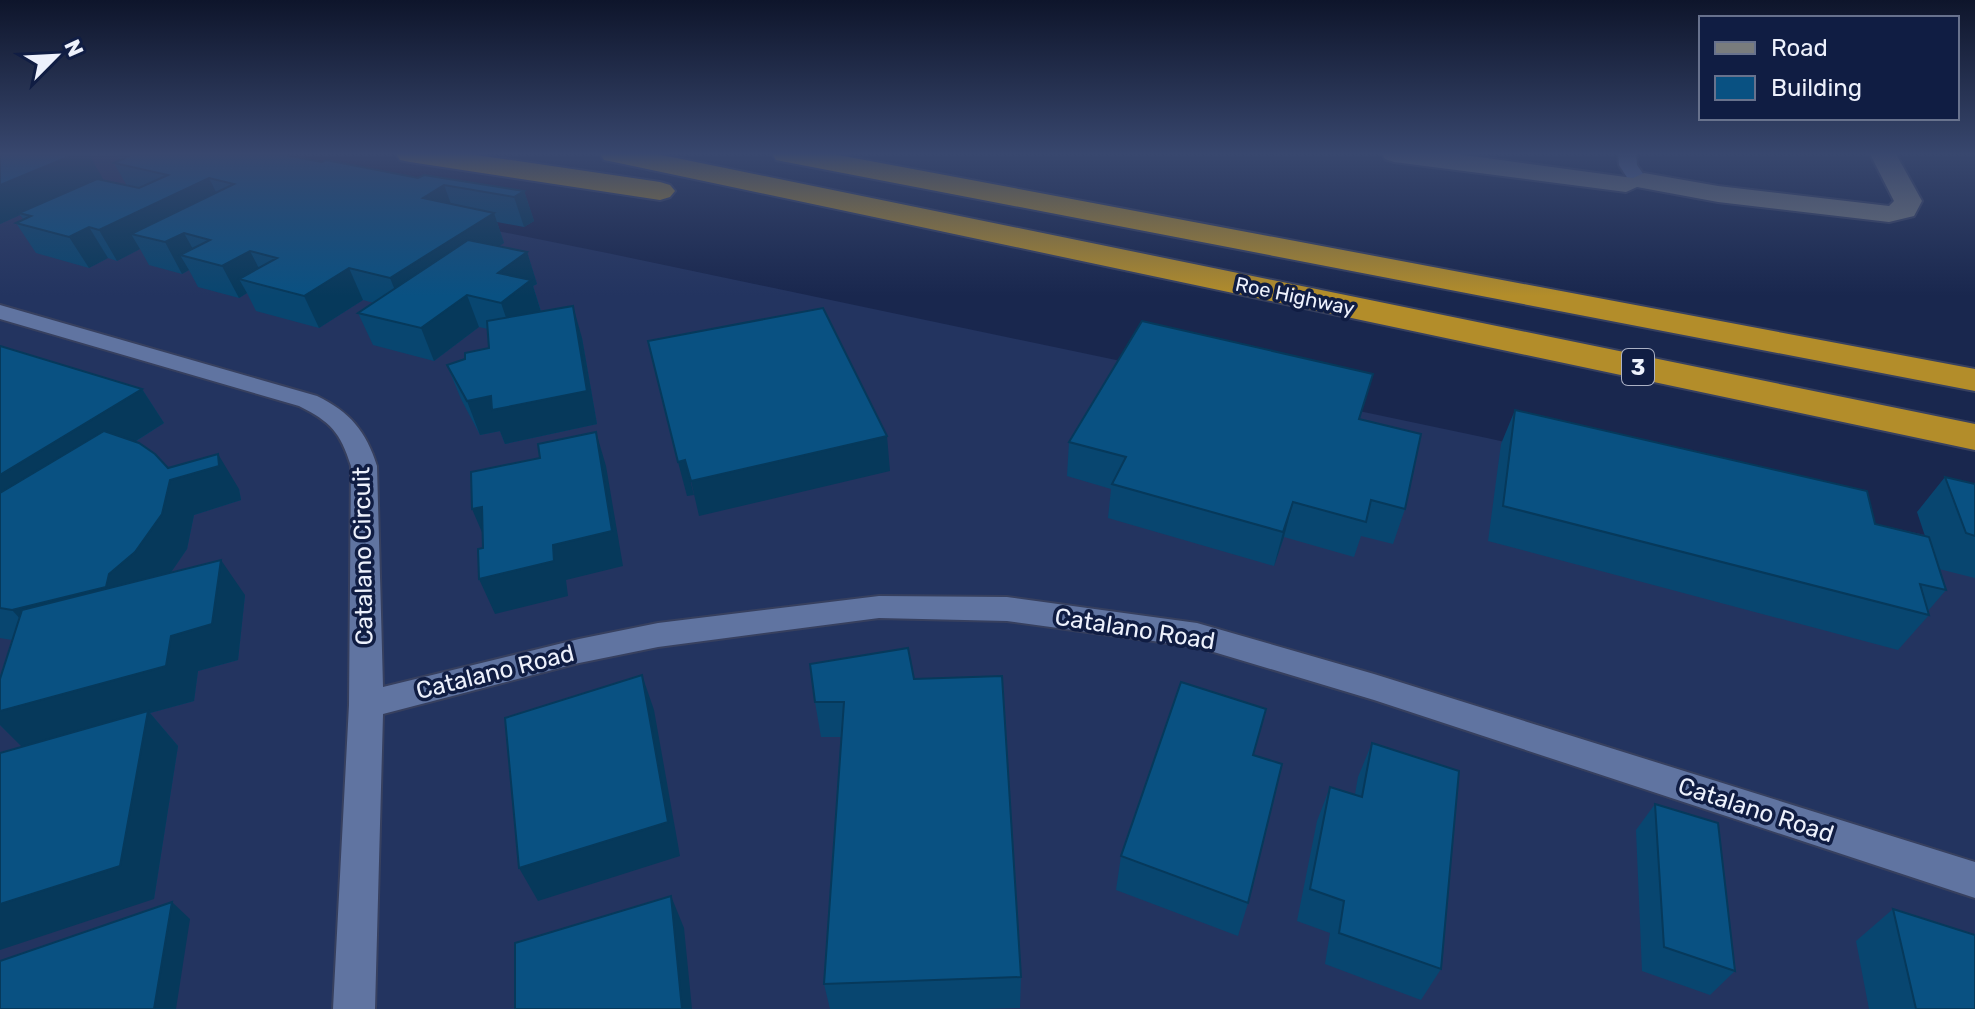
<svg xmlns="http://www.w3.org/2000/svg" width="1975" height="1009" font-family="Rubik,sans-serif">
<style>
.built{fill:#233460}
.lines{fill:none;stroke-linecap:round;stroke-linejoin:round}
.street-casing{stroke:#37405f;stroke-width:4}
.secondary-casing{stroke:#37405f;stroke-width:4}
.highway-casing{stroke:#37405f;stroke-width:4}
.street{fill:#6074a1;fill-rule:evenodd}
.secondary{fill:#797c7d;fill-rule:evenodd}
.highway{fill:#b38d2a;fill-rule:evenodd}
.wall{fill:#084670}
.shaded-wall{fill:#06395b}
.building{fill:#095182;stroke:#06395b;stroke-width:2}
.labels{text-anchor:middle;stroke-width:7;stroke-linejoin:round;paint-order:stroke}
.far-street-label{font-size:20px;fill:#edf1fc;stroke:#101d43}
.shield{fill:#101d43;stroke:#abb1c4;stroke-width:2}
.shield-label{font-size:22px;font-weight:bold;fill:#edf1fc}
.street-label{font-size:24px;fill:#edf1fc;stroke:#101d43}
</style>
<rect width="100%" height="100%" fill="#19274e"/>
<path class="built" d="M0 154H114L612 254 1487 438 1975 546V1009H0Z"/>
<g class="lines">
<g class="street-casing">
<g id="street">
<path d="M1618 154H1636L1637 165 1646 178 1644 182H1630L1619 165Z"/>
<path d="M0 305 317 396C350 412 366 431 377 466L383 687 579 639 658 623 879 596 1007 597 1197 623 1374 674 1975 862V898L1374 700 1197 647 1007 621 879 618 658 647 579 663 383 714 375 1009H333L349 705 351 466C340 432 331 422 299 406L0 319Z"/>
</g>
</g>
<g class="secondary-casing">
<path id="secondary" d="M1382 154H1457L1633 178 1644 173 1718 186 1889 206 1894 201 1870 154H1896L1922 201 1914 216 1889 222 1718 202 1637 187 1626 192 1394 162 1385 159Z"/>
</g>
<g class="highway-casing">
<g id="highway">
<path d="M396 154H470L660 182 670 185 675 191 670 197 660 200 410 162 400 160Z"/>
<path d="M600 154H657L1975 424V450L614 162 604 160Z"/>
<path d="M772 154H833L1975 369V391L786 162 776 160Z"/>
</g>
</g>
<use href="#street" class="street"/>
<use href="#secondary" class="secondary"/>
<use href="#highway" class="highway"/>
</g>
<g class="wall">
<path d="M0 154 127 186 114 163 120 160 118 155 322 162 418 178 524 191 534 221 524 227 497 222 504 243 499 246 527 252 537 284 533 286 541 311 582 338 597 424 505 444 500 431 480 435 461 399 447 365 465 359 489 348 488 329 479 327 434 361 373 345 358 313 374 303 363 300 319 328 256 311 247 293 239 298 198 287 189 270 182 274 149 265 140 249 117 261 108 258 89 268 36 253 16 223 23 219 20 215 0 224Z"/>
<path d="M0 346 142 389 164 423 135 442 168 468 239 489 241 500 194 515 187 549 171 572 245 595 238 660 198 671 194 701 150 713 178 746 154 899 22 746 0 725V674L1 676 12 640 0 638Z"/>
<path d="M1515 410 1875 524 1925 536 1917 512 1945 477 1975 484V578L1939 569 1946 590 1928 611 1929 615 1898 650 1488 541 1501 444Z"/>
<path d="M1359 419 1405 509 1393 544 1361 536 1354 557 1284 537 1274 566 1108 518 1111 489 1067 476 1069 442Z"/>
<path d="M914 679 1021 977 1020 1008 983 1009H830L824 984 841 737H821L815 702Z"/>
<path d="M1372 743 1441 969 1421 1000 1325 964 1330 933 1297 921 1317 821 1330 787 1355 794 1358 777Z"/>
<path d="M1253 755 1248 903 1238 936 1116 890 1121 856Z"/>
<path d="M1655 804 1735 971 1710 995 1642 971 1636 830Z"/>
<path d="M1893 909 1975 1009H1869L1856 941Z"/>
</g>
<g class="shaded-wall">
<path d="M59 154H89L103 179 23 214 19 213 20 215 0 224V185Z"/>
<path d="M209 178 224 208 131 234 140 249 117 261 99 230Z"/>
<path d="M444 185 455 215 423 198Z"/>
<path d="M524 191 534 221 524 227 514 197Z"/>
<path d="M494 213 504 243 403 310 390 278Z"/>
<path d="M89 227 108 258 89 268 69 237Z"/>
<path d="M184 233 199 260 180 255 189 270 182 274 165 242Z"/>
<path d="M250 251 266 282 239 279 247 293 239 298 222 266Z"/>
<path d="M527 252 537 284 533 286 541 312 512 335 501 303 498 273Z"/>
<path d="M349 268 363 300 319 328 304 296Z"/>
<path d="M467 295 479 327 434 361 421 328Z"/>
<path d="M573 306 582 338 597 424 505 444 500 431 480 435 467 401 491 396Z"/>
<path d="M142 389 164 423 0 528V475Z"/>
<path d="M596 432 606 466 623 566 566 580 568 596 495 614 479 579Z"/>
<path d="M887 436 890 471 699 516 691 481Z"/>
<path d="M218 454 239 489 241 500 194 515 187 549 161 587 44 645 12 610 109 574 170 480Z"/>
<path d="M685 460 694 495 687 496 678 462Z"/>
<path d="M1293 502 1284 537 1274 566 1283 532Z"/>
<path d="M482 507 487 544 472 509Z"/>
<path d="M221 560 245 595 238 660 198 671 194 701 150 713 178 746 154 899 0 950V904L24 749 0 725V711L171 636Z"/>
<path d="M642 675 654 710 680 856 538 901 519 868Z"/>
<path d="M671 896 684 928 692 1009H682Z"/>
<path d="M172 902 190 919 176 1009H154Z"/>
</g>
<g class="building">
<path d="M0 154H75L0 185Z"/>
<path d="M119 154H280L322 162 326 160 418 178 424 175 524 191 514 197 444 185 423 198 494 213 390 278 349 268 304 296 239 279 277 258 250 251 222 266 180 255 210 240 184 233 165 242 131 234 234 184 209 178 99 230 89 227 69 237 16 223 31 216 19 213 97 179 139 188 168 175 114 163 127 157 118 155Z"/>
<path d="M468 240 527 252 498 273 531 280 501 303 467 295 421 328 358 313Z"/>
<path d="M573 306 587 391 492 410 491 396 467 401 447 365 465 359V353L489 348 487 321Z"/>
<path d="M823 308 887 436 691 481 685 460 678 462 648 341Z"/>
<path d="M1142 321 1373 374 1359 419 1421 434 1405 509 1371 500 1366 522 1293 502 1283 532 1112 484 1126 457 1069 442Z"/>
<path d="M0 346 142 389 0 475Z"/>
<path d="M1515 410 1867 491 1875 524 1929 537 1946 590 1920 584 1929 615 1503 506Z"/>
<path d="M104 431 139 443 155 454 168 468 218 454 219 466 170 480 162 514 135 552 109 574 106 587 12 610 0 608V493Z"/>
<path d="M596 432 612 531 553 545 554 561 479 579 478 549 483 548 482 507 472 509 471 472 540 458 538 444Z"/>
<path d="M1945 477 1975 484V536L1966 533Z"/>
<path d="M221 560 212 624 171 636 166 666 0 711V679L22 610Z"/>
<path d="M908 648 914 679 1002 676 1021 977 824 984 844 702H815L810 664Z"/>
<path d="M642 675 668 822 519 868 505 718Z"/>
<path d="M1181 682 1266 709 1253 755 1282 764 1248 903 1121 856Z"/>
<path d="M148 711 120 866 0 904V753Z"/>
<path d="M1372 743 1459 771 1441 969 1339 933 1344 901 1310 889 1330 787 1362 797Z"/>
<path d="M1655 804 1718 823 1735 971 1664 947Z"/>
<path d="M671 896 682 1009H515V943Z"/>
<path d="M172 902 154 1009H0V961Z"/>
<path d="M1893 909 1975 935V1009H1916Z"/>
</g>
<linearGradient id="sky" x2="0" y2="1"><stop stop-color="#0e152b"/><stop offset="0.52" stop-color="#38476e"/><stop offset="1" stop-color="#38476e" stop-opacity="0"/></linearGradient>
<rect width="1975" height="296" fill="url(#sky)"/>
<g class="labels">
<g class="far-street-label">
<text transform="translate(1295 296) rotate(12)" y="7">Roe Highway</text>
</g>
<rect class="shield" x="1622" y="349" width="32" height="36" rx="6"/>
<g class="shield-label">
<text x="1638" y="375">3</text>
</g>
<g class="street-label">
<text transform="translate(363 556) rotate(-91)" y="8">Catalano Circuit</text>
<text transform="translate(1135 629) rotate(9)" y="8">Catalano Road</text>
<text transform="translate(495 672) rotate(-14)" y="8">Catalano Road</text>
<text transform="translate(1756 810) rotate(18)" y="8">Catalano Road</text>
</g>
</g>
<rect x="1699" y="16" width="260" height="104" fill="#101d43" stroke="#68728d" stroke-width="2"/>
<rect x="1715" y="42" width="40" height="12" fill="#797c7d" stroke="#68728d" stroke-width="2"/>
<text x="1771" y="56" font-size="24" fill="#edf1fc">Road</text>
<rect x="1715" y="76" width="40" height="24" fill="#095182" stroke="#68728d" stroke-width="2"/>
<text x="1771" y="96" font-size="24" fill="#edf1fc">Building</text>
<g transform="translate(56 56) rotate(66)" stroke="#101d43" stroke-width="6" paint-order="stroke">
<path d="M0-6L14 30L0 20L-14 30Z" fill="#edf1fc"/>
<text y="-12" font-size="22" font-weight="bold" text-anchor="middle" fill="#edf1fc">N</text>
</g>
</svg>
